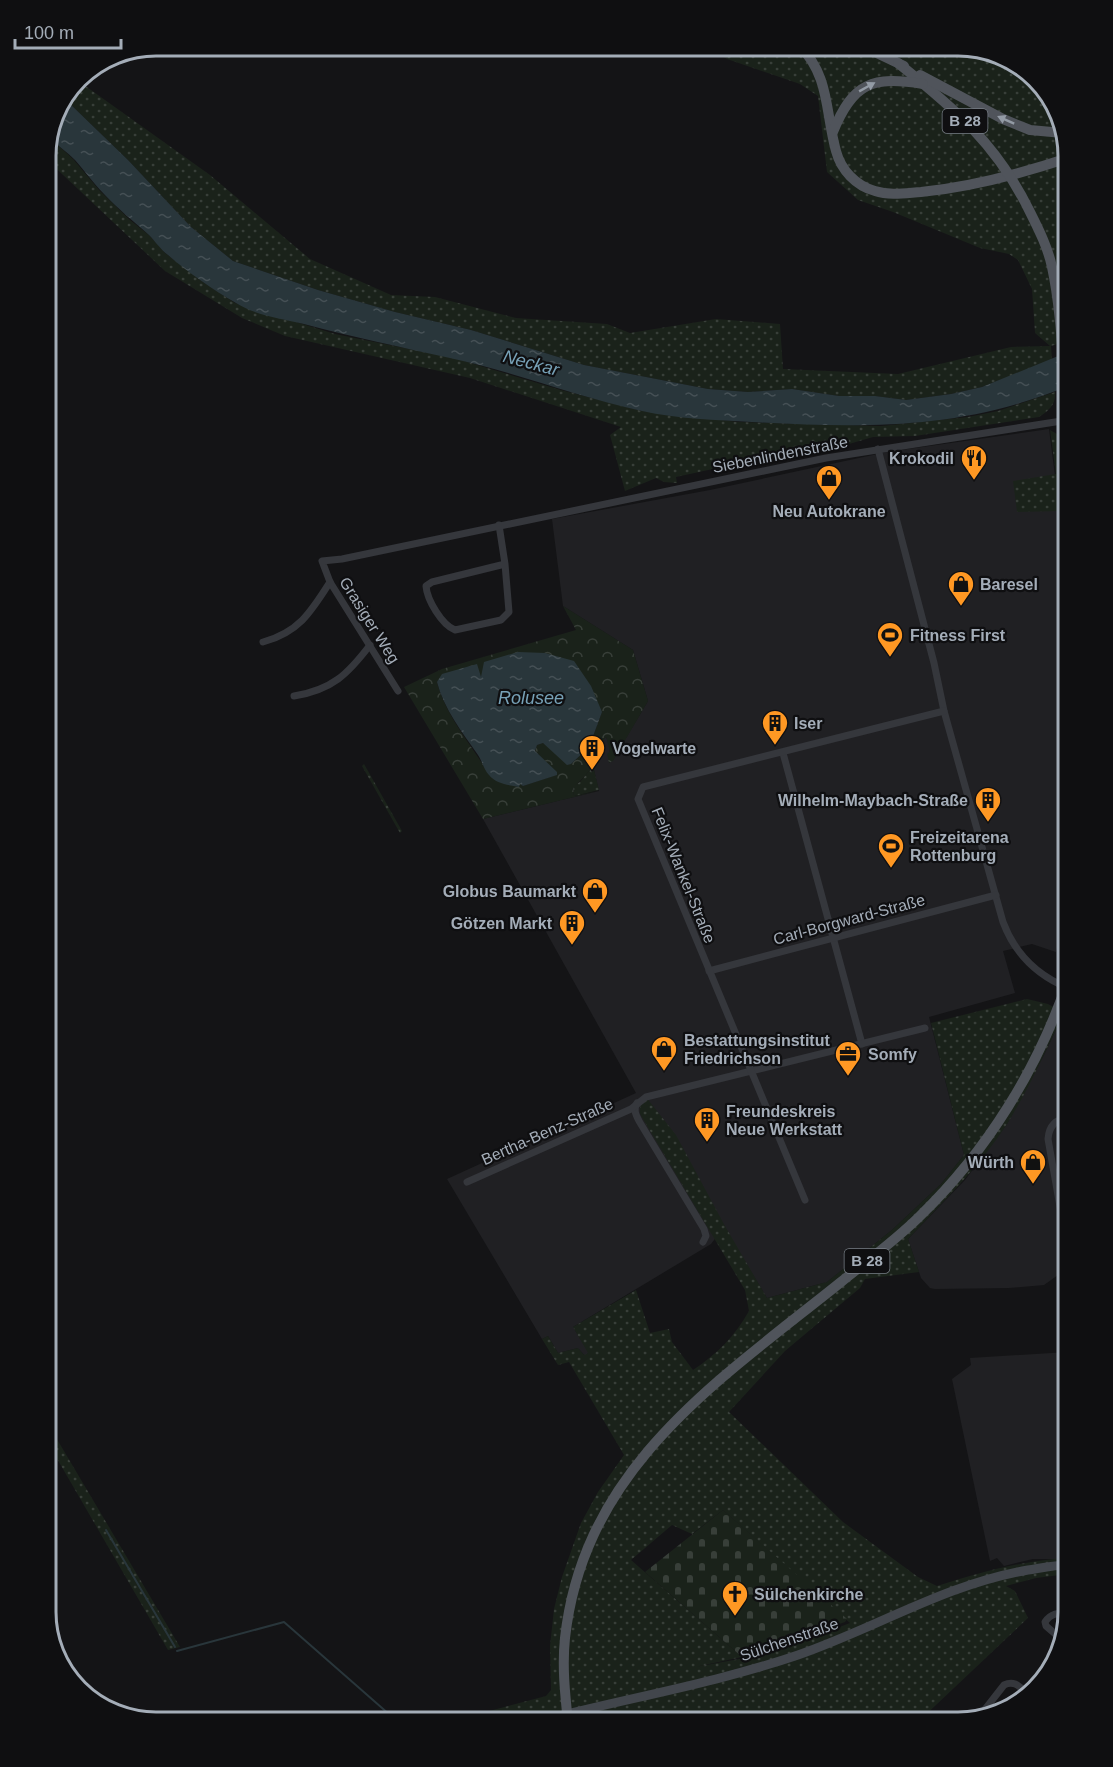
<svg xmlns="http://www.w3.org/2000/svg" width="1113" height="1767" font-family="Arial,sans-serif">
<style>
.built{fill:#202023}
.green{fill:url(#green-dots);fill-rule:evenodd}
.forest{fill:url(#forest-crowns);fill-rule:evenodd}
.cemetery{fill:url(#cemetery-stones)}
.water{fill:url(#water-ripples)}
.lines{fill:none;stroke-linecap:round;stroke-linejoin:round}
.stream{stroke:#29363b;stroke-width:2}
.street{stroke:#35373c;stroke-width:7}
.secondary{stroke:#42464c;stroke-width:9}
.primary{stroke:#50545b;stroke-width:10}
.oneway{fill:#939ba5}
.labels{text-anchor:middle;stroke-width:4.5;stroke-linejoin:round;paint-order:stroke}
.shield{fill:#0f0f11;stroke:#777e86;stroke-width:1.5}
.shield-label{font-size:15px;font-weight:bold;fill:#a4adb8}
.street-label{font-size:16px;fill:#a4adb8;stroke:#0f0f11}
.poi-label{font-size:16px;font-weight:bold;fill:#a4adb8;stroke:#0f0f11;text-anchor:start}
.water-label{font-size:18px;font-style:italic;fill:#77a1b7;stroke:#0f0f11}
.rim{fill:none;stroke:#a4adb8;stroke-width:3}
</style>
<defs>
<pattern id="green-dots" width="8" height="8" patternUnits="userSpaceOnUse" patternTransform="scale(1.5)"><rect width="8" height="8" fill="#1a221a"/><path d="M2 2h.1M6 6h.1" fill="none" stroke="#383f39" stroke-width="1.8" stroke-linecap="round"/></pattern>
<pattern id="forest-crowns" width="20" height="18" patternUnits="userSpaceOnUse" patternTransform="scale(1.5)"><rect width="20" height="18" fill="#1a221a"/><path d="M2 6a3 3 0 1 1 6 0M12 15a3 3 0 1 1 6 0" fill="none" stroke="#383f39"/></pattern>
<pattern id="cemetery-stones" width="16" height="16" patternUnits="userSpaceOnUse" patternTransform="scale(1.5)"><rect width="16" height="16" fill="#1a221a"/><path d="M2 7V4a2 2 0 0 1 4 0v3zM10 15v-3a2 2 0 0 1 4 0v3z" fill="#383f39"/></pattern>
<pattern id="water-ripples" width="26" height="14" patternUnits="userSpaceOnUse" patternTransform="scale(1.5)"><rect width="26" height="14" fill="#29363b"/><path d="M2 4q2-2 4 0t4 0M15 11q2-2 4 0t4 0" fill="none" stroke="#455055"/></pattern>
</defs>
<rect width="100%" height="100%" fill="#141416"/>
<g class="built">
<path d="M1049 429 1068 578V906L1056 952 1032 944 1003 951 1015 993 929 1017 964 1155 941 1184 892 1230 827 1282 767 1298 724 1227 711 1244 573 1327 589 1353 584 1355 578 1348 558 1353 548 1336 542 1339 447 1179 636 1093 483 819 599 791 593 766 602 741 606 737 610 746 609 763 613 760 648 701 633 650 563 606 552 519 710 490 887 452Z"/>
<path d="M1068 1011V1263L1058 1275 1044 1285 1009 1288 935 1289 930 1288 921 1278 908 1239 965 1180 1007 1124 1044 1055 1064 1013Z"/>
<path d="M1068 1352V1559H1033L1004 1566 997 1558 990 1561 952 1379 971 1365 970 1358Z"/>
</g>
<g class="green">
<path d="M705 45H965L1019 64 1056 106 1068 156V341L1051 346 1052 360 982 387 951 394 906 400 875 396H839L792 389 748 392 708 389 584 365 471 330 395 312 318 290 233 261 191 227 128 160 67 101 77 80 210 175 310 259 391 295 435 297 516 318 607 324 630 333 716 319 780 324 783 369 898 374 1011 347 1050 346 1035 333 1032 289 1018 260 1009 254 980 248 893 212 858 200 827 172 818 96 800 84 727 59Z"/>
<path d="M50 138 73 159 100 191 130 220 150 236 165 253 203 282 235 303 335 334 454 358 561 390 642 411 738 422 881 426 968 417 998 411 1055 392C1056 405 1049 410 1039 417L915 436 873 437 825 451 745 466 722 467 676 477 677 483 664 482 656 478 625 491 610 435 621 427 470 378 285 336 242 318 165 271 45 158V149Z"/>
<path d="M1050 430 1057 434 1060 446 1068 535V562L1061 511 1017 512 1013 481 1056 474Z"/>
<path d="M364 764 402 831 400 833 362 766Z"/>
<path d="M593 766 599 790 574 796 573 786 580 782Z"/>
<path d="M1027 999 1048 1004 1064 1013C1046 1050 1029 1089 1007 1124 980 1166 943 1202 908 1239L919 1272 865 1279 860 1288 785 1351 729 1412 843 1522 918 1577 937 1586C982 1572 1020 1561 1068 1558V1574L1036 1578 1006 1586 1015 1591 1028 1618 918 1722H448L546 1696 551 1690 550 1646 554 1609 562 1577 581 1523 598 1492 624 1455 569 1362 558 1365 542 1339 548 1336 558 1353 578 1348 584 1355 588 1353 573 1327 636 1290 650 1333 669 1329 672 1342 693 1370C717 1354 735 1336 749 1311L745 1290 640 1114V1107L646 1097 676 1135 725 1226 767 1298 827 1282 892 1230 941 1184 964 1155 931 1023ZM723 1510 850 1623 816 1636 739 1659 695 1667 742 1657 631 1560 672 1525 692 1534Z"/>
<path d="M45 1419 180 1647 168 1650 45 1438Z"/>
</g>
<path class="forest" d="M563 606 633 650 648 701 613 761 609 763 607 754 610 751 606 737C599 745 599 756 593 765 588 773 581 781 573 787L574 796 599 791 483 819 404 687 442 669 576 630ZM483 673 602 712 589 747 571 764 543 743 537 745 535 751 557 773 556 775 523 786 520 783 490 776C472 745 446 717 437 682L480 675 481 677Z"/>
<path class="cemetery" d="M723 1510 847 1619 845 1622 742 1657 645 1572Z"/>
<g class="water">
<path d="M67 101 128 160 191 227 233 261 318 290 395 312 471 330 584 365 708 389 748 392 792 389 839 396H875L906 400 951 394 982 387 1068 352V386C962 430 864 428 752 422 716 420 678 419 642 411 577 397 515 372 450 358 401 347 352 337 304 324 280 318 257 316 236 303 212 289 189 273 168 255 160 249 155 241 149 235 133 221 118 209 104 194 93 183 85 171 75 160 67 152 58 146 50 138Z"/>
<path d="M518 652 545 653 574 661 591 686 602 712 589 747 571 764 567 765 543 743 537 745 535 751 557 772V775L523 786 520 784 519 787C509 785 496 784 489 775 484 770 482 761 478 755 462 732 444 709 437 682L442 674 477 664 481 677 484 662Z"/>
</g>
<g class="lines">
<g class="stream">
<path d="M106 1530 175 1647"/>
<path d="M177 1651 284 1622 398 1722"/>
</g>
<g class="street">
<path d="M878 449 934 663 944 711 1003 922C1015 954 1036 975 1068 988"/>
<path d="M499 525 505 564 509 612 501 620 455 630C442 625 427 600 426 586L432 582 505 564"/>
<path d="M263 642C299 632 311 612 330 582"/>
<path d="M398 691 330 582 322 561 342 559 826 458 1068 420"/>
<path d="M294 696C332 690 348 674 370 645"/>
<path d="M783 753 862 1044"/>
<path d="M709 971 996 895"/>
<path d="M637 1103C633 1110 636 1115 639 1121L704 1229 706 1236 703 1242"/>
<path d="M467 1182 631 1109 646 1097 925 1028"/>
<path d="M805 1200 638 799 643 787 944 711"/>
<path d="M1068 1252 1048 1139C1049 1126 1056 1119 1068 1118"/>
<path d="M1060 1638 1046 1626 1045 1622C1051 1613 1058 1613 1068 1613"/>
<path d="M979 1717 1004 1685C1014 1680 1019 1686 1027 1693"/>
</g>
<path class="secondary" d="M535 1722C622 1699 713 1684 798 1655 876 1628 946 1584 1028 1570 1041 1568 1054 1565 1068 1565"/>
<g class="primary">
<path d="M799 45C830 76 825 111 836 151 841 170 856 186 875 191 890 196 906 193 921 192 971 187 1020 174 1068 158"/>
<path d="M860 45 904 66"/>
<path d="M898 63C955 109 997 144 1030 212 1039 230 1048 248 1052 267 1062 314 1063 369 1068 417"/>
<path d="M920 75 1003 119 1030 130 1063 133"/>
<path d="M833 132C853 82 873 76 923 84"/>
<path d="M1068 222 1063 183 1068 172"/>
<path d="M1060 318 1068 278"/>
<path d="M568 1722C565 1694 562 1666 565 1638 584 1467 718 1381 841 1282 867 1261 896 1240 920 1216 987 1151 1038 1069 1068 980"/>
</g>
</g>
<defs><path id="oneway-solid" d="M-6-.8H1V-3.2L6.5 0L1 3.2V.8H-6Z" transform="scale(1.5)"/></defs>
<g class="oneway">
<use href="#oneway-solid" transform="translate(867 87) rotate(-29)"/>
<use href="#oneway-solid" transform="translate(1006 120) rotate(-156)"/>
</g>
<defs>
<g id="restaurant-pin" transform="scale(1.35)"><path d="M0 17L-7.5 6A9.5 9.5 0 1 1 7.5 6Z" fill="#ff9823" stroke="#0f0f11"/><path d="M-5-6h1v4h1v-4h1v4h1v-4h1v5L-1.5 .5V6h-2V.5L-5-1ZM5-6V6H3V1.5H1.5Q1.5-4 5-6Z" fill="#111"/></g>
<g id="shop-pin" transform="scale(1.35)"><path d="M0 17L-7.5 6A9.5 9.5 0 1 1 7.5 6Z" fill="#ff9823" stroke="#0f0f11"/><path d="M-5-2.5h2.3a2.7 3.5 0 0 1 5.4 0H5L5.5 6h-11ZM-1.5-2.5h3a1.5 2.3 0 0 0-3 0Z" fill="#111"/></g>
<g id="stadium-pin" transform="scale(1.35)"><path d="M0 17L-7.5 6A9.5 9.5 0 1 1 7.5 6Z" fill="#ff9823" stroke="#0f0f11"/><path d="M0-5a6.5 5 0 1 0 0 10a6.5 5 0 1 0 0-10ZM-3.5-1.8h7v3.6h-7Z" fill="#111"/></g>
<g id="building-pin" transform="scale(1.35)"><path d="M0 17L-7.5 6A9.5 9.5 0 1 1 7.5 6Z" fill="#ff9823" stroke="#0f0f11"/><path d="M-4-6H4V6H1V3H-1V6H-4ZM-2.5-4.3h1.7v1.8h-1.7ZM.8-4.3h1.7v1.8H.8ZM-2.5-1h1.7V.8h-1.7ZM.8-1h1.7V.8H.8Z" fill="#111"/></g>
<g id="office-pin" transform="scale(1.35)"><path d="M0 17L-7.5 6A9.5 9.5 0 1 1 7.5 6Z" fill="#ff9823" stroke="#0f0f11"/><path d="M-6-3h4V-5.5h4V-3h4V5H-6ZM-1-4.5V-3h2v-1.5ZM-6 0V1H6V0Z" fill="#111"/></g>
<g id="church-pin" transform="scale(1.35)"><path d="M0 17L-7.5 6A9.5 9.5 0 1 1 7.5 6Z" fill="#ff9823" stroke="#0f0f11"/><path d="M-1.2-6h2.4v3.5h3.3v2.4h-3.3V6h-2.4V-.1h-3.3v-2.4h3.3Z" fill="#111"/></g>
</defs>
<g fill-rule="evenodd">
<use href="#restaurant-pin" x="974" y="458"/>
<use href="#shop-pin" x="829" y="478"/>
<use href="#shop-pin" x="961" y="584"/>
<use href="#stadium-pin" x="890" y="635"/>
<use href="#building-pin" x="775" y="723"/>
<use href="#building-pin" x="592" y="748"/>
<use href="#building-pin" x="988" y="800"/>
<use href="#stadium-pin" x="891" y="846"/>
<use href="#shop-pin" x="595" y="891"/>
<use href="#building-pin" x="572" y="923"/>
<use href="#shop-pin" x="664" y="1049"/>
<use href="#office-pin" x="848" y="1054"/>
<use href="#building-pin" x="707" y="1120"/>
<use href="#shop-pin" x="1033" y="1162"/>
<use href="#church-pin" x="735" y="1594"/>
</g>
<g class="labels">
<g class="shield">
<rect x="942.5" y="109" width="45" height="24" rx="4.5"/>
<rect x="844.5" y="1249" width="45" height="24" rx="4.5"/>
</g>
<g class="shield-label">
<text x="965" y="126">B 28</text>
<text x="867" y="1266">B 28</text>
</g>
<g class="street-label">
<text transform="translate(780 454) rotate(-11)" y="6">Siebenlindenstraße</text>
<text transform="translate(370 620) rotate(58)" y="6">Grasiger Weg</text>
<text transform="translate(684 875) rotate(68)" y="6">Felix-Wankel-Straße</text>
<text transform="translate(849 919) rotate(-15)" y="6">Carl-Borgward-Straße</text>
<text transform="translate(547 1131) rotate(-24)" y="6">Bertha-Benz-Straße</text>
<text transform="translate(789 1639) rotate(-19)" y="6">Sülchenstraße</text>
</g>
<g class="poi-label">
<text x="954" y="464" text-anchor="end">Krokodil</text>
<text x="829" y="517" text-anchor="middle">Neu Autokrane</text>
<text x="980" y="590">Baresel</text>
<text x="910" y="641">Fitness First</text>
<text x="794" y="729">Iser</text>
<text x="612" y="754">Vogelwarte</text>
<text x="968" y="806" text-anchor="end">Wilhelm-Maybach-Straße</text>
<text x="910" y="843">Freizeitarena<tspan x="910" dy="18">Rottenburg</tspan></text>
<text x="576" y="897" text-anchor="end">Globus Baumarkt</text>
<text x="552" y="929" text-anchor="end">Götzen Markt</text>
<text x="684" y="1046">Bestattungsinstitut<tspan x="684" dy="18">Friedrichson</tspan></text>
<text x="868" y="1060">Somfy</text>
<text x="726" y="1117">Freundeskreis<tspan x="726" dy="18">Neue Werkstatt</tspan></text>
<text x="1014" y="1168" text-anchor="end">Würth</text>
<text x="754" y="1600">Sülchenkirche</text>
</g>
<g class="water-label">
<text transform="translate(531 363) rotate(15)" y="6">Neckar</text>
<text x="531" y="704">Rolusee</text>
</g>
</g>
<path d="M0 0H1113V1767H0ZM156 56H958A100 100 0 0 1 1058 156V1612A100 100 0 0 1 958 1712H156A100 100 0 0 1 56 1612V156A100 100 0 0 1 156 56Z" fill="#0f0f11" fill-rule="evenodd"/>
<path class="rim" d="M156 56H958A100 100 0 0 1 1058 156V1612A100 100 0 0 1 958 1712H156A100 100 0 0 1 56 1612V156A100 100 0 0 1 156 56Z"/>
<path d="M15 39v9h106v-9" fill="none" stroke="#a4adb8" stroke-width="3"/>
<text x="24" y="39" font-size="18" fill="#a4adb8" stroke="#0f0f11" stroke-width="4.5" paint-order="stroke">100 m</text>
</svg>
